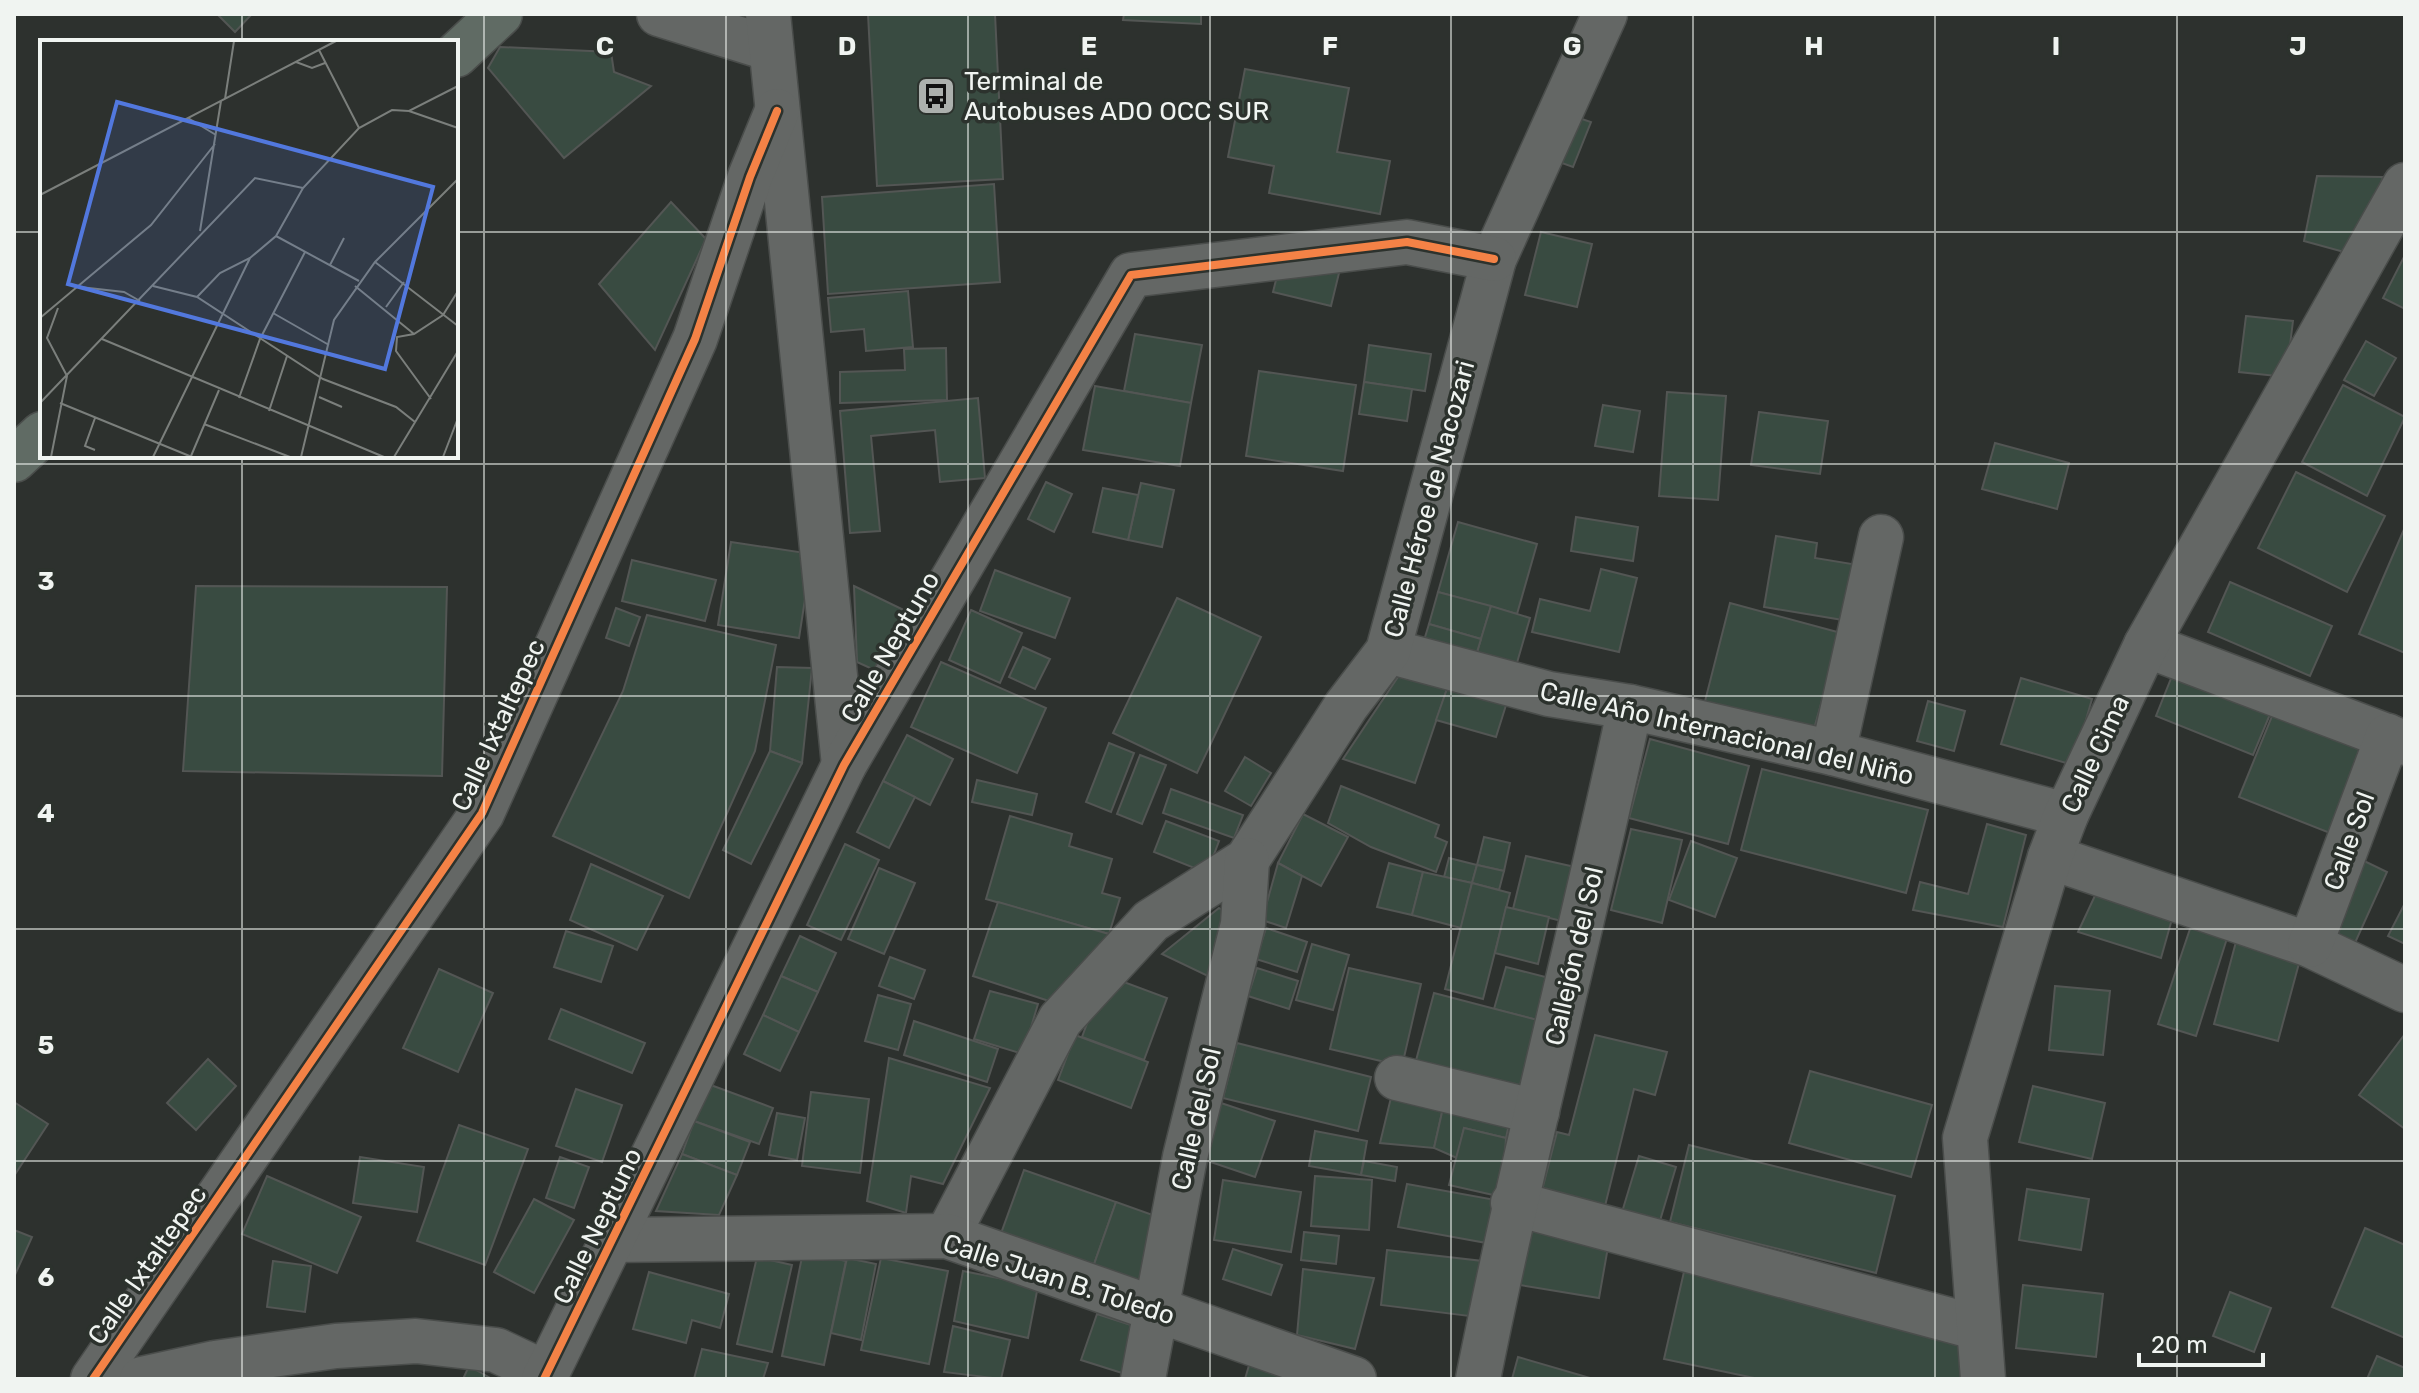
<svg xmlns="http://www.w3.org/2000/svg" width="2419" height="1393" font-family="Rubik,sans-serif">
<style>
.building{fill:#394b41;stroke:#535654;stroke-width:2}
.lines{fill:none;stroke-linecap:round;stroke-linejoin:round}
.street-casing{stroke:#4a4d4b;stroke-width:47}
.primary-casing{stroke:#4a4d4b;stroke-width:47}
.street{stroke:#646765;stroke-width:44}
.primary{stroke:#606b64;stroke-width:44}
.cycleway-casing{stroke:#2c322d;stroke-width:13}
.cycleway{stroke:#f48246;stroke-width:8}
.grid{fill:none;stroke:#f0f4f1;stroke-width:2;stroke-opacity:0.55}
.labels{text-anchor:middle;stroke-width:7;stroke-linejoin:round;paint-order:stroke}
.poi-label{font-size:26px;fill:#f0f4f1;stroke:#2c322d;text-anchor:start}
.street-label{font-size:26px;fill:#f0f4f1;stroke:#2c322d}
.inset-road{fill:none;stroke:#7b7f7c;stroke-width:2}
.view{fill:#5278de;fill-opacity:0.15;stroke:#5278de;stroke-width:4}
.inset-edge{fill:none;stroke:#f0f4f1;stroke-width:4}
.grid-label{font-size:26px;text-anchor:middle;font-weight:bold;fill:#f0f4f1;stroke:#2c322d;stroke-width:7;stroke-linejoin:round;paint-order:stroke}
</style>
<rect width="100%" height="100%" fill="#2d312e"/>
<g class="building">
<path d="M217 14H252L235 32Z"/>
<path d="M868 14H995L1003 179 877 186Z"/>
<path d="M1124 14H1201V24L1123 20Z"/>
<path d="M500 47 611 52 614 72 651 86 564 158 488 68Z"/>
<path d="M1245 69 1349 88 1337 152 1390 161 1380 214 1269 193 1274 166 1228 157Z"/>
<path d="M1576 117 1591 122 1573 167 1559 162Z"/>
<path d="M2317 176 2383 177 2355 255 2304 241Z"/>
<path d="M994 184 1000 282 828 294 822 197Z"/>
<path d="M671 202 706 239 655 350 599 284Z"/>
<path d="M1541 232 1592 244 1577 307 1525 295Z"/>
<path d="M2405 255V309L2383 298Z"/>
<path d="M1281 260 1339 273 1331 306 1273 292Z"/>
<path d="M908 291 913 347 866 351 864 329 831 332 828 298Z"/>
<path d="M2246 316 2293 321 2286 377 2239 372Z"/>
<path d="M1135 334 1202 345 1191 403 1124 391Z"/>
<path d="M2366 341 2396 358 2374 396 2344 380Z"/>
<path d="M1369 345 1431 354 1425 391 1364 382Z"/>
<path d="M946 348 947 400 840 403V372L905 370 904 349Z"/>
<path d="M1259 371 1356 385 1343 471 1246 456Z"/>
<path d="M1364 382 1412 389 1407 421 1359 414Z"/>
<path d="M2343 385 2405 417 2367 496 2302 462Z"/>
<path d="M1095 386 1191 403 1180 466 1083 450Z"/>
<path d="M1667 392 1726 396 1718 500 1659 496Z"/>
<path d="M978 398 985 478 940 482 935 430 871 436 880 531 850 533 840 411Z"/>
<path d="M1603 405 1640 411 1633 452 1595 446Z"/>
<path d="M1759 412 1828 421 1820 474 1751 465Z"/>
<path d="M1995 443 2069 463 2057 509 1982 489Z"/>
<path d="M2296 472 2385 516 2347 592 2258 548Z"/>
<path d="M1046 482 1072 494 1054 532 1028 519Z"/>
<path d="M1141 483 1174 490 1162 547 1128 540Z"/>
<path d="M1103 488 1138 495 1128 540 1093 532Z"/>
<path d="M1576 517 1638 527 1633 561 1571 551Z"/>
<path d="M1458 522 1537 544 1517 614 1438 592Z"/>
<path d="M2405 527V653L2359 634Z"/>
<path d="M1776 536 1817 543 1815 558 1864 566 1855 622 1764 607Z"/>
<path d="M731 542 812 554 799 638 718 625Z"/>
<path d="M632 560 716 580 705 621 622 601Z"/>
<path d="M1601 569 1637 578 1619 652 1532 632 1540 599 1590 611Z"/>
<path d="M995 570 1070 598 1055 638 980 611Z"/>
<path d="M2230 582 2332 626 2310 676 2208 632Z"/>
<path d="M196 586 447 587 442 776 183 771Z"/>
<path d="M854 586 910 613 881 673 857 662Z"/>
<path d="M1438 592 1491 606 1481 639 1429 624Z"/>
<path d="M1177 598 1261 637 1197 773 1113 733Z"/>
<path d="M1730 603 1841 633 1812 736 1703 709Z"/>
<path d="M1491 606 1530 618 1514 673 1474 662Z"/>
<path d="M616 608 640 617 629 646 606 638Z"/>
<path d="M971 610 1022 633 1000 683 949 660Z"/>
<path d="M647 615 776 645 755 751 689 898 553 836 623 691Z"/>
<path d="M1429 624 1481 639 1474 662 1422 647Z"/>
<path d="M1023 647 1050 659 1035 689 1009 677Z"/>
<path d="M2178 661 2276 700 2253 755 2156 716Z"/>
<path d="M941 662 1046 708 1017 773 911 727Z"/>
<path d="M777 667 812 668 802 763 770 751Z"/>
<path d="M1402 671 1448 686 1415 783 1343 759Z"/>
<path d="M2021 678 2092 699 2073 765 2001 744Z"/>
<path d="M1448 686 1507 702 1496 737 1436 720Z"/>
<path d="M2279 699 2375 737 2335 835 2239 797Z"/>
<path d="M1928 701 1965 711 1954 751 1917 741Z"/>
<path d="M907 735 953 759 930 805 883 781Z"/>
<path d="M1650 739 1749 766 1728 844 1629 818Z"/>
<path d="M1109 743 1134 753 1111 812 1086 802Z"/>
<path d="M770 751 802 763 751 864 723 850Z"/>
<path d="M1140 755 1166 765 1142 824 1117 814Z"/>
<path d="M1245 757 1271 773 1251 806 1225 791Z"/>
<path d="M1762 769 1928 810 1906 893 1741 850Z"/>
<path d="M977 780 1037 794 1032 815 972 802Z"/>
<path d="M883 781 915 797 889 848 857 832Z"/>
<path d="M1341 786 1439 825 1435 837 1447 842 1436 872 1371 847 1328 823Z"/>
<path d="M1171 789 1243 815 1234 838 1163 813Z"/>
<path d="M1303 814 1348 837 1321 886 1278 863Z"/>
<path d="M1010 816 1072 834 1069 846 1112 859 1102 893 1120 898 1109 934 986 899Z"/>
<path d="M1166 821 1219 841 1207 873 1154 852Z"/>
<path d="M1987 824 2026 835 2003 927 1913 910 1920 882 1968 894Z"/>
<path d="M1631 829 1682 840 1662 923 1611 910Z"/>
<path d="M1484 837 1510 843 1504 871 1477 865Z"/>
<path d="M1691 841 1737 858 1715 917 1669 900Z"/>
<path d="M845 844 879 860 841 940 807 925Z"/>
<path d="M1526 856 1584 869 1570 923 1513 909Z"/>
<path d="M1449 858 1477 865 1472 883 1444 877Z"/>
<path d="M2358 858 2387 872 2350 954 2321 942Z"/>
<path d="M1278 863 1302 876 1286 928 1262 920Z"/>
<path d="M1389 863 1423 872 1412 915 1377 907Z"/>
<path d="M591 864 663 896 637 950 570 920Z"/>
<path d="M1477 865 1504 871 1499 890 1472 883Z"/>
<path d="M879 868 915 883 884 954 848 939Z"/>
<path d="M1423 872 1472 883 1461 928 1412 915Z"/>
<path d="M1472 883 1510 893 1483 999 1445 989Z"/>
<path d="M2099 887 2174 912 2161 958 2078 932Z"/>
<path d="M998 902 1109 934 1055 1003 973 976Z"/>
<path d="M2405 903V944L2388 936Z"/>
<path d="M1506 907 1549 917 1538 964 1495 953Z"/>
<path d="M1219 908 1239 921 1212 978 1162 954Z"/>
<path d="M2194 917 2230 929 2196 1036 2158 1024Z"/>
<path d="M1266 928 1307 942 1297 972 1256 959Z"/>
<path d="M566 931 613 946 601 982 554 967Z"/>
<path d="M800 936 836 953 818 992 781 976Z"/>
<path d="M2237 938 2301 956 2278 1041 2214 1024Z"/>
<path d="M1312 944 1349 955 1333 1010 1296 1000Z"/>
<path d="M890 957 925 970 914 999 879 986Z"/>
<path d="M1506 967 1557 980 1545 1022 1494 1009Z"/>
<path d="M1257 968 1298 981 1289 1009 1248 996Z"/>
<path d="M1349 968 1421 984 1402 1066 1330 1049Z"/>
<path d="M439 969 493 993 458 1072 403 1048Z"/>
<path d="M1105 975 1167 998 1144 1060 1082 1037Z"/>
<path d="M781 976 818 992 799 1032 763 1015Z"/>
<path d="M2055 986 2110 991 2103 1055 2049 1050Z"/>
<path d="M990 991 1038 1004 1023 1054 974 1039Z"/>
<path d="M1434 993 1545 1022 1525 1096 1414 1068Z"/>
<path d="M878 995 911 1004 898 1050 865 1041Z"/>
<path d="M561 1009 645 1043 632 1073 549 1039Z"/>
<path d="M763 1015 799 1032 780 1071 744 1054Z"/>
<path d="M914 1021 998 1049 987 1082 904 1055Z"/>
<path d="M2405 1034V1129L2359 1095Z"/>
<path d="M1075 1035 1148 1062 1131 1108 1058 1080Z"/>
<path d="M1595 1035 1667 1052 1655 1095 1634 1089 1604 1210 1541 1194 1557 1132 1569 1135Z"/>
<path d="M1237 1043 1371 1077 1358 1131 1223 1098Z"/>
<path d="M889 1058 990 1088 943 1184 911 1176 906 1213 867 1201Z"/>
<path d="M208 1059 236 1086 196 1130 167 1103Z"/>
<path d="M1810 1071 1932 1105 1911 1177 1789 1143Z"/>
<path d="M1395 1081 1445 1099 1434 1148 1380 1143Z"/>
<path d="M708 1084 773 1108 759 1144 694 1121Z"/>
<path d="M2033 1086 2105 1103 2092 1159 2019 1142Z"/>
<path d="M576 1089 622 1105 602 1162 556 1146Z"/>
<path d="M811 1092 869 1099 860 1173 802 1166Z"/>
<path d="M1445 1099 1512 1110 1506 1138 1464 1128 1457 1158 1434 1148Z"/>
<path d="M14 1102 48 1124 14 1176Z"/>
<path d="M1221 1103 1275 1121 1255 1177 1202 1159Z"/>
<path d="M777 1113 805 1118 797 1160 769 1155Z"/>
<path d="M694 1121 750 1142 737 1175 682 1154Z"/>
<path d="M459 1125 528 1149 485 1265 417 1241Z"/>
<path d="M1464 1128 1506 1138 1502 1197 1449 1185Z"/>
<path d="M1315 1131 1367 1141 1361 1175 1309 1166Z"/>
<path d="M1689 1145 1895 1196 1876 1273 1670 1222Z"/>
<path d="M682 1154 737 1175 719 1215 656 1211Z"/>
<path d="M1639 1156 1676 1167 1659 1224 1622 1212Z"/>
<path d="M360 1157 424 1167 417 1212 353 1203Z"/>
<path d="M560 1157 589 1167 574 1208 546 1198Z"/>
<path d="M1364 1161 1397 1167 1395 1181 1361 1175Z"/>
<path d="M1024 1170 1116 1202 1092 1270 999 1239Z"/>
<path d="M267 1176 361 1217 337 1273 242 1234Z"/>
<path d="M1315 1176 1372 1180 1369 1230 1311 1226Z"/>
<path d="M1223 1180 1301 1192 1291 1252 1214 1240Z"/>
<path d="M1407 1184 1501 1201 1492 1244 1398 1227Z"/>
<path d="M2027 1189 2089 1199 2081 1250 2019 1240Z"/>
<path d="M534 1199 574 1220 534 1293 494 1272Z"/>
<path d="M1116 1202 1164 1219 1140 1287 1092 1270Z"/>
<path d="M1531 1217 1611 1230 1599 1298 1520 1285Z"/>
<path d="M2365 1228 2405 1245V1338L2332 1307Z"/>
<path d="M14 1230 32 1237 14 1277Z"/>
<path d="M1304 1232 1339 1236 1336 1264 1301 1260Z"/>
<path d="M1233 1249 1282 1265 1271 1295 1223 1279Z"/>
<path d="M1387 1250 1491 1262 1485 1318 1381 1305Z"/>
<path d="M803 1252 846 1261 824 1365 782 1356Z"/>
<path d="M757 1257 792 1265 772 1352 737 1344Z"/>
<path d="M847 1258 876 1264 861 1340 831 1333Z"/>
<path d="M881 1258 948 1271 929 1364 861 1350Z"/>
<path d="M273 1261 311 1266 305 1312 267 1307Z"/>
<path d="M1686 1263 1964 1330V1379H1759L1664 1359Z"/>
<path d="M1303 1269 1374 1278 1355 1349 1297 1335Z"/>
<path d="M963 1271 1038 1286 1028 1338 954 1321Z"/>
<path d="M649 1272 729 1294 720 1328 692 1320 686 1343 633 1329Z"/>
<path d="M2023 1285 2103 1294 2096 1357 2016 1348Z"/>
<path d="M2230 1292 2271 1308 2254 1352 2213 1336Z"/>
<path d="M1097 1314 1137 1327 1122 1373 1081 1360Z"/>
<path d="M953 1326 1010 1340 1001 1379 944 1372Z"/>
<path d="M702 1349 768 1363 763 1379H694Z"/>
<path d="M2377 1356 2405 1368V1379H2367Z"/>
<path d="M1518 1357 1590 1378 1589 1379H1512Z"/>
<path d="M1250 1362 1305 1379H1245Z"/>
<path d="M469 1366 492 1379H463Z"/>
</g>
<g class="lines">
<g class="street-casing">
<g id="street">
<path d="M659 14 771 49"/>
<path d="M768 14 844 765"/>
<path d="M2146 645 2405 743"/>
<path d="M1388 651 1549 694 1630 707 1833 753 2066 815"/>
<path d="M1833 753 1881 537"/>
<path d="M2050 857 2310 945 2405 990"/>
<path d="M2310 945 2388 736"/>
<path d="M1397 1078 1537 1112"/>
<path d="M1513 1203 1979 1328"/>
<path d="M947 1236 1060 1020 1151 921 1247 860 1346 706 1388 651 1494 259 1605 14"/>
<path d="M610 1240 947 1236 1354 1379"/>
<path d="M93 1379 482 813 695 339 750 177 777 111"/>
<path d="M142 1379 215 1363 336 1346 416 1341 496 1350 547 1374"/>
<path d="M544 1379 844 765 1131 275 1407 242 1494 259"/>
<path d="M1143 1379 1185 1157 1243 924 1247 860"/>
<path d="M1478 1379C1523 1154 1582 932 1630 707"/>
<path d="M1983 1379 1965 1138 2050 857 2066 815 2146 645 2405 185"/>
</g>
</g>
<g class="primary-casing">
<g id="primary">
<path d="M456 55 500 14"/>
<path d="M14 460 42 434"/>
</g>
</g>
<use href="#street" class="street"/>
<use href="#primary" class="primary"/>
<g class="cycleway-casing">
<g id="cycleway">
<path d="M93 1379 482 813 695 339 750 177 777 111"/>
<path d="M544 1379 844 765 1131 275 1407 242 1494 259"/>
</g>
</g>
<use href="#cycleway" class="cycleway"/>
</g>
<path class="grid" d="M242 14V42M484 14V1379M726 14V1379M968 14V1379M1210 14V1379M1451 14V1379M1693 14V1379M1935 14V1379M2177 14V1379M14 232H42M456 232H2405M242 456V1379M14 464H2405M14 696H2405M14 929H2405M14 1161H2405"/>
<defs>
<g id="bus-square" transform="scale(2)"><rect x="-9" y="-9" width="18" height="18" rx="4" fill="#acb0ad" stroke="#2c322d"/><path d="M-5-6H5V4H4V6H2V4H-2V6H-4V4H-5ZM-3.5-4V0h7V-4ZM-3.5 1.2v1.5H-2V1.2ZM2 1.2v1.5H3.5V1.2Z" fill="#111"/></g>
</defs>
<g fill-rule="evenodd">
<use href="#bus-square" x="936" y="96"/>
</g>
<g class="labels">
<g class="poi-label">
<text x="964" y="90">Terminal de<tspan x="964" dy="30">Autobuses ADO OCC SUR</tspan></text>
</g>
<g class="street-label">
<text transform="translate(1429 499) rotate(-75)" y="9">Calle Héroe de Nacozari</text>
<text transform="translate(890 647) rotate(-60)" y="9">Calle Neptuno</text>
<text transform="translate(498 725) rotate(-65)" y="9">Calle Ixtaltepec</text>
<text transform="translate(1727 733) rotate(13)" y="9">Calle Año Internacional del Niño</text>
<text transform="translate(2095 754) rotate(-65)" y="9">Calle Cima</text>
<text transform="translate(2349 841) rotate(-70)" y="9">Calle Sol</text>
<text transform="translate(1574 956) rotate(-77)" y="9">Callejón del Sol</text>
<text transform="translate(1196 1119) rotate(-77)" y="9">Calle del Sol</text>
<text transform="translate(597 1226) rotate(-64)" y="9">Calle Neptuno</text>
<text transform="translate(147 1265) rotate(-55)" y="9">Calle Ixtaltepec</text>
<text transform="translate(1059 1279) rotate(18)" y="9">Calle Juan B. Toledo</text>
</g>
</g>
<g transform="translate(40 40)">
<rect width="418" height="418" fill="#2d312e"/>
<path class="inset-road" d="M279 10 319 88M256 22 272 28 285 23M185 59 194 1M369 71 418 88M148 78 176 95M0 155 296 1M160 191 181 61M236 196 319 241M335 222 418 286M290 225 304 198M113 246 157 257 283 339 356 367 375 382M315 246 374 294M40 247 84 252 100 261M157 257 180 233 210 218 236 196 263 148 319 88 352 70 369 71 418 46M346 267 364 242M233 273 289 305M0 278 111 185 175 104M62 299 344 417M279 357 302 367M199 358 220 299 265 212M391 359 356 311 357 297 374 294 403 275 418 251M0 363 215 138 263 148M20 363 152 417M229 371 247 316M164 384 250 417M55 410 45 406 55 378M151 416 179 350M11 417 27 336 7 298 18 268M113 417 210 218M261 417 294 280 335 222 418 139M354 417 418 311M403 417 418 378"/>
<path class="view" d="M77 62 393 147 345 329 28 244Z"/>
<rect width="418" height="418" class="inset-edge"/>
</g>
<g class="grid-label">
<text x="605" y="55">C</text>
<text x="847" y="55">D</text>
<text x="1089" y="55">E</text>
<text x="1330" y="55">F</text>
<text x="1572" y="55">G</text>
<text x="1814" y="55">H</text>
<text x="2056" y="55">I</text>
<text x="2298" y="55">J</text>
<text x="46" y="590">3</text>
<text x="46" y="822">4</text>
<text x="46" y="1054">5</text>
<text x="46" y="1286">6</text>
</g>
<rect width="2419" height="1393" fill="none" stroke="#f0f4f1" stroke-width="32"/>
<path d="M2139 1353v12h124v-12" fill="none" stroke="#f0f4f1" stroke-width="4"/>
<text x="2151" y="1353" font-size="24" fill="#f0f4f1" stroke="#2c322d" stroke-width="6" paint-order="stroke">20 m</text>
</svg>
